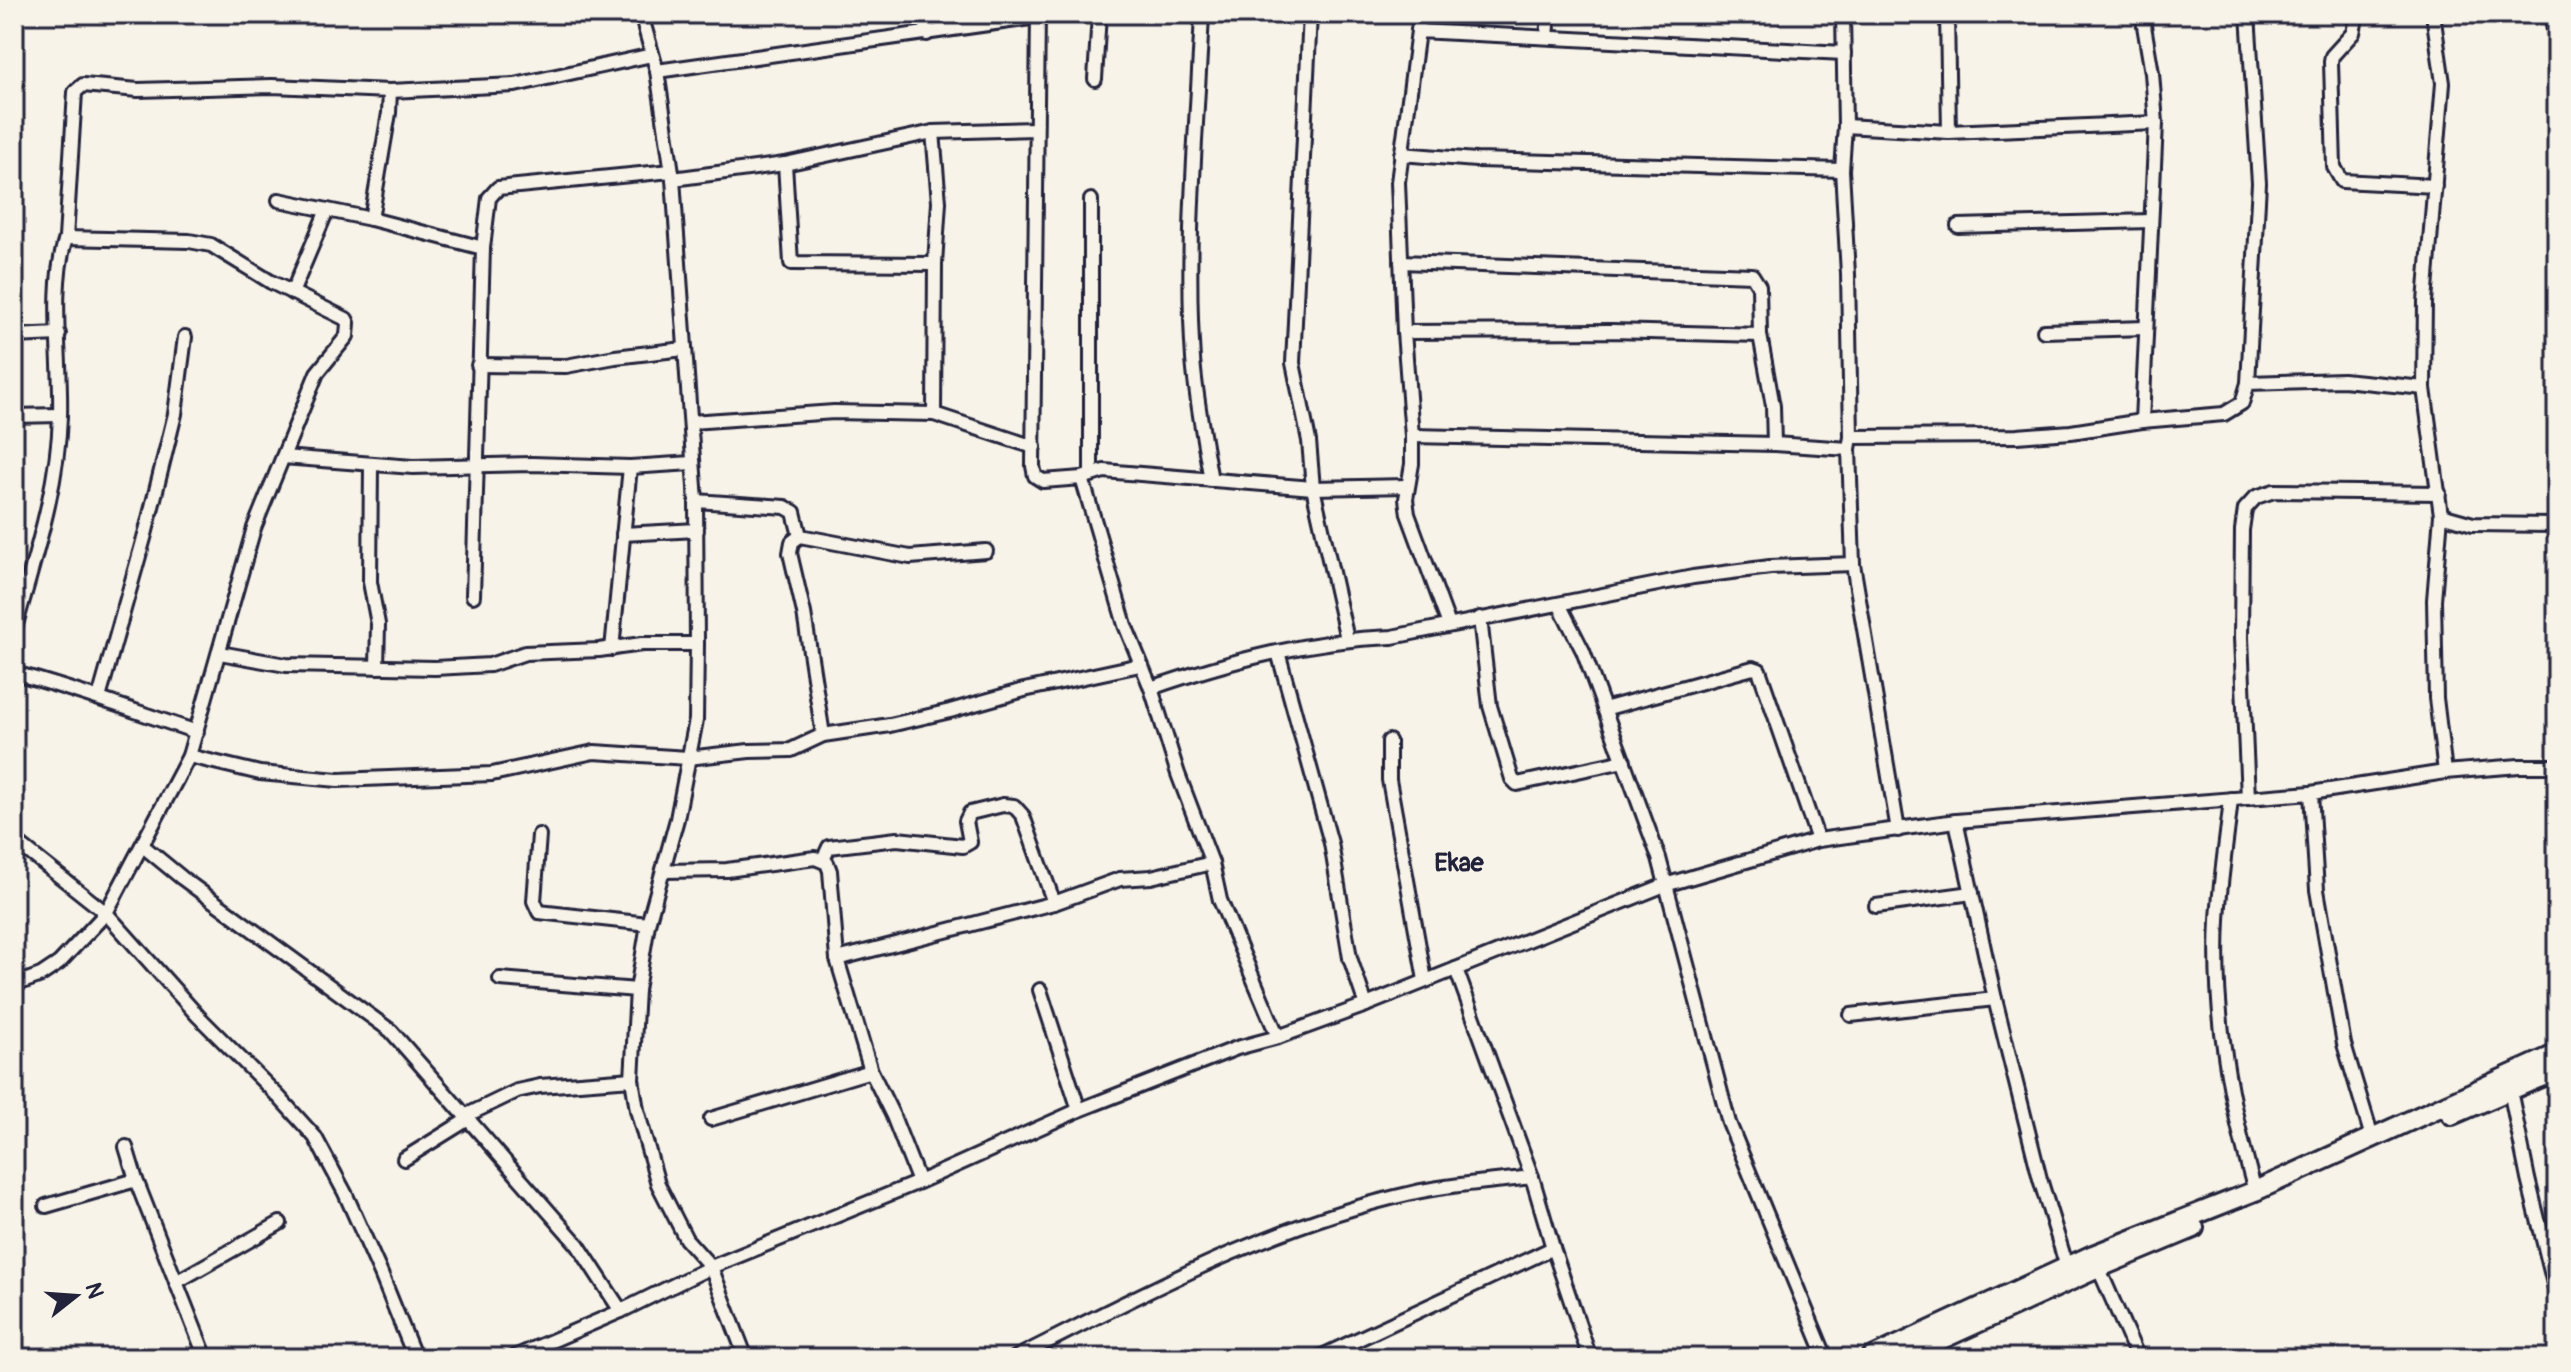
<svg xmlns="http://www.w3.org/2000/svg" width="2571" height="1372" font-family="Pangolin,sans-serif">
<style>
.lines{fill:none;stroke-linecap:round;stroke-linejoin:round}
.minor-casing{stroke:#22223b;stroke-width:18}
.highway-casing{stroke:#22223b;stroke-width:24}
.minor{stroke:#f7f3e8;stroke-width:12}
.highway{stroke:#f7f3e8;stroke-width:18}
.labels{text-anchor:middle;stroke-width:8;stroke-linejoin:round;paint-order:stroke}
.quarter-label{font-size:26px;font-weight:bold;fill:#22223b;stroke:#f7f3e8}
</style>
<rect width="100%" height="100%" fill="#f7f3e8"/>
<filter id="ink" filterUnits="userSpaceOnUse"><feTurbulence type="fractalNoise" baseFrequency=".0125" numOctaves="2"/><feDisplacementMap in="SourceGraphic" scale="16" xChannelSelector="R" yChannelSelector="G"/><feConvolveMatrix kernelMatrix="1 2 1 2 8 2 1 2 1" color-interpolation-filters="sRGB"/></filter>
<g filter="url(#ink)">
<g class="lines">
<g class="minor-casing">
<g id="minor">
<path d="M641 14 657 71 673 179 696 501 697 644 696 720 677 819 648 924 637 990 632 1079 637 1110 658 1184 686 1239 711 1267 746 1358"/>
<path d="M925 14 927 34"/>
<path d="M1038 14 1033 466 1035 476 1043 481 1082 478 1125 625 1151 688 1178 774 1212 863 1220 900 1278 1037"/>
<path d="M1202 14C1197 128 1185 244 1193 359 1196 399 1204 440 1211 480"/>
<path d="M1310 14 1293 363 1309 441 1313 488 1347 639"/>
<path d="M1843 14 1845 126 1842 170 1848 274 1851 437 1849 449 1853 564 1898 830"/>
<path d="M1947 14 1949 132"/>
<path d="M2248 14 2259 183 2248 383"/>
<path d="M2357 14 2353 33 2332 56 2331 62 2334 167 2342 181 2435 186"/>
<path d="M2433 14 2443 83 2425 302 2424 388 2441 515 2434 600 2436 698 2445 772"/>
<path d="M2551 14 2557 46"/>
<path d="M1418 31 1420 14"/>
<path d="M1547 37 1549 14"/>
<path d="M657 71 1038 17"/>
<path d="M1095 79 1099 14"/>
<path d="M1845 126 1949 132 2156 123"/>
<path d="M933 132 939 202 935 264 934 414 1034 447"/>
<path d="M1401 154 1476 160 1842 170"/>
<path d="M785 164 791 263 935 264"/>
<path d="M673 179 785 164 933 132 1036 129"/>
<path d="M279 200 371 219 483 248 473 596"/>
<path d="M1091 200V473"/>
<path d="M371 219 389 113 390 91"/>
<path d="M1958 226 2151 221"/>
<path d="M483 248 489 198 498 188 671 171"/>
<path d="M1401 262 1752 275 1759 286 1760 335 1773 406 1774 444"/>
<path d="M292 293 327 210"/>
<path d="M2044 331 2146 328"/>
<path d="M1404 332 1612 331 1760 335"/>
<path d="M14 336 59 334"/>
<path d="M478 365 566 366 615 357 684 349"/>
<path d="M14 416 60 415"/>
<path d="M2142 421 2156 123 2152 73 2142 14"/>
<path d="M691 422 834 412 934 414"/>
<path d="M1412 436 1774 444 1849 449"/>
<path d="M1851 437 2017 436 2071 432 2142 421 2224 414 2242 403 2248 383 2343 380 2424 388"/>
<path d="M283 457 413 467 532 464 630 467 692 463"/>
<path d="M371 466 370 582 378 624 377 667"/>
<path d="M1082 478 1104 471 1313 488 1407 486"/>
<path d="M696 501 785 507 794 512 800 536"/>
<path d="M2441 515 2473 524 2557 525"/>
<path d="M623 534 697 530"/>
<path d="M1559 604 1583 651 1659 858 1729 1123 1826 1358"/>
<path d="M1480 618 1490 706 1512 779 1517 784 1624 761"/>
<path d="M1449 625 1408 514 1406 499 1412 464V436L1404 332 1398 182 1418 31 1844 53"/>
<path d="M14 632C33 562 58 489 60 416 62 361 49 289 66 238L75 92 83 85 138 90 272 86 390 91 515 85 652 55"/>
<path d="M612 649 630 467"/>
<path d="M1278 652 1331 843 1350 958 1366 1005"/>
<path d="M220 653 286 665 435 668 490 665 525 653 599 650 642 644H697"/>
<path d="M14 673C76 689 136 712 197 732"/>
<path d="M1151 688C1229 661 1309 640 1392 637L1693 577 1770 567 1853 564"/>
<path d="M99 698 146 531 175 414 185 337"/>
<path d="M1604 709 1753 668 1759 670 1818 840"/>
<path d="M823 735 804 613 790 553 792 542 800 536 910 557 986 551"/>
<path d="M1389 741V780L1425 980"/>
<path d="M189 756 260 773 338 780 492 774 594 752 688 758 749 751 791 750 823 735 890 725 950 711 1024 690 1140 665"/>
<path d="M2311 793 2317 890 2344 1044 2372 1137"/>
<path d="M2248 798 2241 638 2242 530 2245 509 2256 497 2274 491 2439 493"/>
<path d="M2231 799C2227 839 2220 880 2218 920 2213 1012 2230 1103 2255 1191"/>
<path d="M1956 821 1995 999 2040 1179 2067 1267"/>
<path d="M539 835 534 901 539 912 648 924"/>
<path d="M14 840 106 913 198 1016 278 1096 315 1137 345 1193 381 1274 415 1358"/>
<path d="M143 846 182 878 391 1031 578 1245 621 1311"/>
<path d="M823 860 829 847 897 839 963 846 970 842 966 821 970 813 1003 805 1014 806 1023 816 1054 903"/>
<path d="M663 871 727 870 815 858 827 863 830 871 837 959 871 1071 893 1116 919 1182"/>
<path d="M1876 906 1972 893"/>
<path d="M837 959 1054 903 1120 879 1151 877 1212 863"/>
<path d="M1456 969 1532 1177 1553 1248 1590 1358"/>
<path d="M500 979 637 990"/>
<path d="M14 985 41 975 59 963 106 913 189 756 254 528 317 373 347 336 348 323 346 319 271 282 211 245 189 241 66 238"/>
<path d="M1040 990 1079 1110"/>
<path d="M1851 1015 1995 999"/>
<path d="M2510 1090 2528 1179 2557 1296"/>
<path d="M467 1115 517 1091 540 1086 632 1079"/>
<path d="M711 1119 871 1071"/>
<path d="M126 1147 136 1180 206 1358"/>
<path d="M404 1159 470 1118"/>
<path d="M46 1206 136 1180"/>
<path d="M2096 1262 2138 1358"/>
<path d="M176 1282 280 1223"/>
<path d="M512 1358 621 1311 711 1267 919 1182 1079 1110 1237 1048 1278 1037 1366 1005 1665 885 1818 840 1956 821 2311 793 2445 772 2519 766H2557"/>
<path d="M1015 1358C1145 1293 1269 1225 1412 1193 1450 1184 1492 1182 1532 1177"/>
<path d="M1318 1358 1553 1248"/>
</g>
</g>
<g class="highway-casing">
<g id="highway">
<path d="M2452 1115 2557 1070"/>
<path d="M1871 1358 2093 1255 2255 1191 2557 1054"/>
<path d="M1900 1358 2098 1268 2194 1228"/>
</g>
</g>
<use href="#minor" class="minor"/>
<use href="#highway" class="highway"/>
</g>
</g>
<g class="labels">
<g class="quarter-label">
<text x="1459" y="871">Ekae</text>
</g>
</g>
<rect width="2571" height="1372" fill="none" stroke="#f7f3e8" stroke-width="48"/>
<rect x="24" y="24" width="2523" height="1324" fill="none" stroke="#22223b" stroke-width="3" filter="url(#ink)"/>
<g transform="translate(76 1296) rotate(73)" stroke="#f7f3e8" stroke-width="6" paint-order="stroke">
<path d="M0-6L14 30L0 20L-14 30Z" fill="#22223b"/>
<text y="-12" font-size="22" font-weight="bold" text-anchor="middle" fill="#22223b">N</text>
</g>
</svg>
